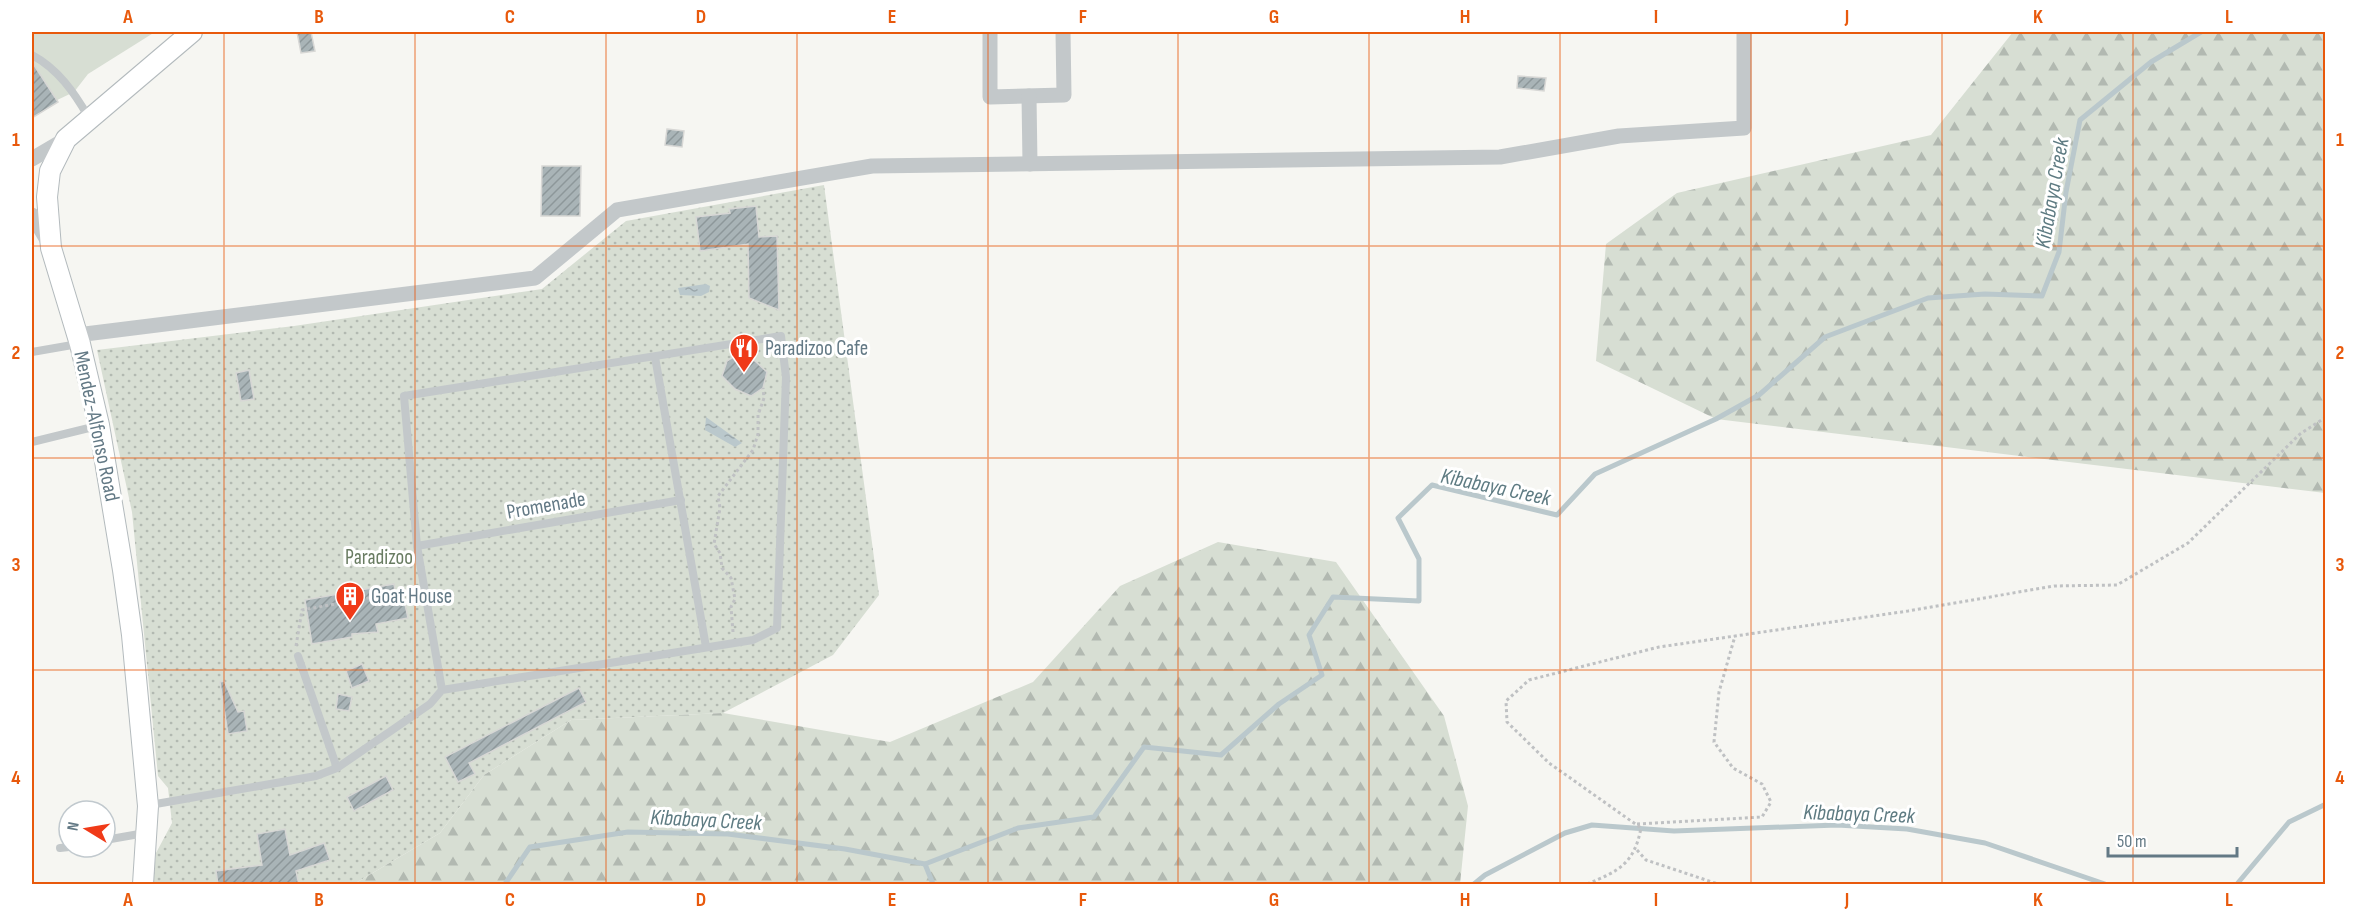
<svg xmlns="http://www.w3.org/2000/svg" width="2357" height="916" font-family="'Sofia Sans Condensed',sans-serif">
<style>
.grass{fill:url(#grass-dots)}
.forest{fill:url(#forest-firs)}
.garden{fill:#d7ded3}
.water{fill:url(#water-ripples)}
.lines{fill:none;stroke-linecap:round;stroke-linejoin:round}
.stream{stroke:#bac8cc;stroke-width:5}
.building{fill:url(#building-hatch);stroke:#d7d7d5;stroke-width:1.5}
.secondary-casing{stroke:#b3babd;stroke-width:22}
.path{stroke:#bfc1c3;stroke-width:3;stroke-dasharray:3 3;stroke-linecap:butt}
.lane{stroke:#c3c8ca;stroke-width:8}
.street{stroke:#c3c8ca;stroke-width:15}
.secondary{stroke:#fff;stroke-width:20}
.grid{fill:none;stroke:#e8590c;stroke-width:1.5;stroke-opacity:0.55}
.labels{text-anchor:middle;stroke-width:6;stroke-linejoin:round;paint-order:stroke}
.poi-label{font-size:21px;fill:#637985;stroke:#fff;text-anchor:start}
.street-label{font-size:21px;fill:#637985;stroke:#fff}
.park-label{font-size:21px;fill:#697c62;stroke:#fff}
.water-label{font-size:22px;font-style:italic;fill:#5e7b82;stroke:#fff}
.neatline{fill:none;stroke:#e8590c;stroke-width:2}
.grid-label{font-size:20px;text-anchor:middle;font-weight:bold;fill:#e8590c}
</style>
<defs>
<pattern id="grass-dots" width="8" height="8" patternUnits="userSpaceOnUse" patternTransform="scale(1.5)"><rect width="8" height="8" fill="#d7ded3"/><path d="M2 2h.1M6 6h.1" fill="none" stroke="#b2b9b1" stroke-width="1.8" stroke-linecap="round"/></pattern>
<pattern id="forest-firs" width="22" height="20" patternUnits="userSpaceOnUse" patternTransform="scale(1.5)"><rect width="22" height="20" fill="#d7ded3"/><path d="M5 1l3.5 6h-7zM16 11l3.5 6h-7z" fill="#b2b9b1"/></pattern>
<pattern id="water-ripples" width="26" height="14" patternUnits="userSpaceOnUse" patternTransform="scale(1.5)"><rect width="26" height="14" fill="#bac8cc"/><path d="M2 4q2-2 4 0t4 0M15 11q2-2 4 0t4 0" fill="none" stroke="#9ba7ab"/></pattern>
<pattern id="building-hatch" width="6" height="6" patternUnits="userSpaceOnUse" patternTransform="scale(1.5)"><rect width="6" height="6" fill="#a9b4b7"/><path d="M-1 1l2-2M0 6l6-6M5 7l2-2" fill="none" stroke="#8d979a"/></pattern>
</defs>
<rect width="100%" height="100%" fill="#f6f6f2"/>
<path class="grass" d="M824 185 879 595 833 655 723 713 571 720 484 775 440 833 354 884H153L156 853 172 823 168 788 158 776 132 512 97 350 294 326 542 289 626 221Z"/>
<g class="forest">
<path d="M2013 32H2325V493L1716 419 1596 361 1606 244 1677 193 1931 135Z"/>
<path d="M1218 542 1336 562 1444 716 1468 806 1460 884H354L440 833 484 775 571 720 723 713 890 742 1033 682 1120 586Z"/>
</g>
<path class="garden" d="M32 32H155L88 74 74 92 32 112Z"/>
<g class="water">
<path d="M706 284 710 286 709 292 701 296 680 295 678 288Z"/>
<path d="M706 417 742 443 735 447 705 430Z"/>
</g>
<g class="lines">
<g class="stream">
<path d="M925 864 933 884"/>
<path d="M505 884 530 847 628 832 728 834 845 849 925 864 1018 828 1094 817 1144 747 1221 755 1279 704 1322 675 1309 635 1333 597 1419 601V559L1398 518 1432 485 1557 515 1595 474 1716 419 1759 395 1825 337 1928 298 1985 294 2042 296 2059 252 2066 192 2080 120 2151 62 2201 32"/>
<path d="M1474 884 1485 875 1565 833 1592 825 1674 831 1837 825 1907 829 1985 843 2105 884"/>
<path d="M2237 884 2289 822 2326 804"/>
</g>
</g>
<g class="building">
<path d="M297 32H311L315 51 301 53Z"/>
<path d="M32 62 58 102 32 118Z"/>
<path d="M1518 76 1546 78 1544 91 1517 88Z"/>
<path d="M667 129 684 131 682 147 665 145Z"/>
<path d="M542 166H581L580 216H541Z"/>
<path d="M756 206 759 237 777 236 779 310 749 298 748 244 700 251 696 217 730 213 729 209Z"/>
<path d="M738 354 755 361 767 372 763 388 751 396 735 389 722 376 727 361Z"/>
<path d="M249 370 254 399 241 401 236 373Z"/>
<path d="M394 584 395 592 402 590 408 618 376 624 378 632 352 634V637L312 644 305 600Z"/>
<path d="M362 664 369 681 352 688 346 671Z"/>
<path d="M224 681 238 712 244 711 247 731 228 734 220 682Z"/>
<path d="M579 688 586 702 469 763 475 774 458 782 445 757Z"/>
<path d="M338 694 352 697 349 711 336 709Z"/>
<path d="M386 776 393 790 354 811 347 797Z"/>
<path d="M285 829 290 855 324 843 330 860 296 871 299 885H218L216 871 262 865 257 834Z"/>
</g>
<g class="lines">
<g class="secondary-casing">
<path id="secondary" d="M143 884 148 806 132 635 123 570 99 425 80 344 51 248 47 197 50 171 66 139 192 32"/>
</g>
<g class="path">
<path d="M733 632 731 607 735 599 731 578 722 568 720 553 714 544 720 508 718 496 753 450 758 434V415L764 398 763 388"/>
<path d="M296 646 302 610 413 590"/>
<path d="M1637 824 1762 817 1771 802 1762 784 1733 768 1714 742 1719 692 1735 636"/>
<path d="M1637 850 1646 860 1718 884"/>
<path d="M1587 884C1619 871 1634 864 1641 828L1549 763 1507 722 1506 701 1529 680 1659 647 1908 611 2054 586 2117 585 2188 543 2300 434 2326 417"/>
</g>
<g class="lane">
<path d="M32 55C58 69 74 92 89 118"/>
<path d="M32 352 78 344"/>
<path d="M655 357 706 647"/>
<path d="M32 442 97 426"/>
<path d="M417 546 681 500"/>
<path d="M298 656 337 768"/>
<path d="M150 805 316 776 337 768 430 704 442 690 753 640 777 628 786 377 781 336 404 396 417 546 442 690"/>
<path d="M105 840 145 833"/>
<path d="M60 848 69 847"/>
</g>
<g class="street">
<path d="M990 32V97L1064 95 1063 32"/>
<path d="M1029 96 1030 164"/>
<path d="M32 159 66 139"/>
<path d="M32 215 50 245"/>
<path d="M77 335 535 278 617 210 872 166 1500 157 1619 136 1744 128V32"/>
</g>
<use href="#secondary" class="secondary"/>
</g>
<path class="grid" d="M224 32V884M415 32V884M606 32V884M797 32V884M988 32V884M1178 32V884M1369 32V884M1560 32V884M1751 32V884M1942 32V884M2133 32V884M32 246H2326M32 458H2326M32 670H2326"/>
<defs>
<g id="restaurant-pin" transform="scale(1.5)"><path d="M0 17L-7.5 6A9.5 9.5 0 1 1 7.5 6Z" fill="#f03a18" stroke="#fff"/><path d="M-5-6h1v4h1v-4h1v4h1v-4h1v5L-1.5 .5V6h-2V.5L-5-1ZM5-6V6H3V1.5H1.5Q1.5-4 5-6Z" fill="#fff"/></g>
<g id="building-pin" transform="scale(1.5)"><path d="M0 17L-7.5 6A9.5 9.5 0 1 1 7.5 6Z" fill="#f03a18" stroke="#fff"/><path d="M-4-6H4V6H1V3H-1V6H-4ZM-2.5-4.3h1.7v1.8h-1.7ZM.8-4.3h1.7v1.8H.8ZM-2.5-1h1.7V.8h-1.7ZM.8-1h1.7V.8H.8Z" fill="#fff"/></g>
</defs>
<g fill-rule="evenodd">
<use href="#restaurant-pin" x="744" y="348"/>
<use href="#building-pin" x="350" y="596"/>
</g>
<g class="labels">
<g class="poi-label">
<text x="765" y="355">Paradizoo Cafe</text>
<text x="371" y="603">Goat House</text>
</g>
<g class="street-label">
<text transform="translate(97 426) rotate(78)" y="7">Mendez-Alfonso Road</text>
<text transform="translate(546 505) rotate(-10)" y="7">Promenade</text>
</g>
<g class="park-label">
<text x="379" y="564">Paradizoo</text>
</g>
<g class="water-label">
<text transform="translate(2051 193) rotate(-80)" y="8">Kibabaya Creek</text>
<text transform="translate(1496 486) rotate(12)" y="8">Kibabaya Creek</text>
<text transform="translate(1859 813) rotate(2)" y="8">Kibabaya Creek</text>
<text transform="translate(706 819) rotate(3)" y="8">Kibabaya Creek</text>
</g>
</g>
<rect width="2357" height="916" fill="none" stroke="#ffffff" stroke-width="66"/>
<g transform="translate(87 829) rotate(281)"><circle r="28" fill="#ffffff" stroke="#c1c9ce" stroke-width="1.5"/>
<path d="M0-4.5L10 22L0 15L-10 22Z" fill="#f03a18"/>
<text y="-9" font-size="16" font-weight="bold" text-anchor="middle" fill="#637985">N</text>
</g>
<path d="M2108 847v9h129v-9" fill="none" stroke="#637985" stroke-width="3"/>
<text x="2117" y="847" font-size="18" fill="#637985" stroke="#ffffff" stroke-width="4.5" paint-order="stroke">50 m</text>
<rect x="33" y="33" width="2291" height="850" class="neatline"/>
<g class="grid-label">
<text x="128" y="23">A</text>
<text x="319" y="23">B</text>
<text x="510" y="23">C</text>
<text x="701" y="23">D</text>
<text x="892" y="23">E</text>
<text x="1083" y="23">F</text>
<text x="1274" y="23">G</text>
<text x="1465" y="23">H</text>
<text x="1656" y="23">I</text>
<text x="1847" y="23">J</text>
<text x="2038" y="23">K</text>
<text x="2229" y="23">L</text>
<text x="16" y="146">1</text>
<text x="2340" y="146">1</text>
<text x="16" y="359">2</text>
<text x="2340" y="359">2</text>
<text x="16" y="571">3</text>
<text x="2340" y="571">3</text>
<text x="16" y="784">4</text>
<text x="2340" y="784">4</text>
<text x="128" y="906">A</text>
<text x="319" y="906">B</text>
<text x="510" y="906">C</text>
<text x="701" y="906">D</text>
<text x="892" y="906">E</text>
<text x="1083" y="906">F</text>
<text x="1274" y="906">G</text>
<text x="1465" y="906">H</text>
<text x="1656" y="906">I</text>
<text x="1847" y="906">J</text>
<text x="2038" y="906">K</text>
<text x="2229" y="906">L</text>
</g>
</svg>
